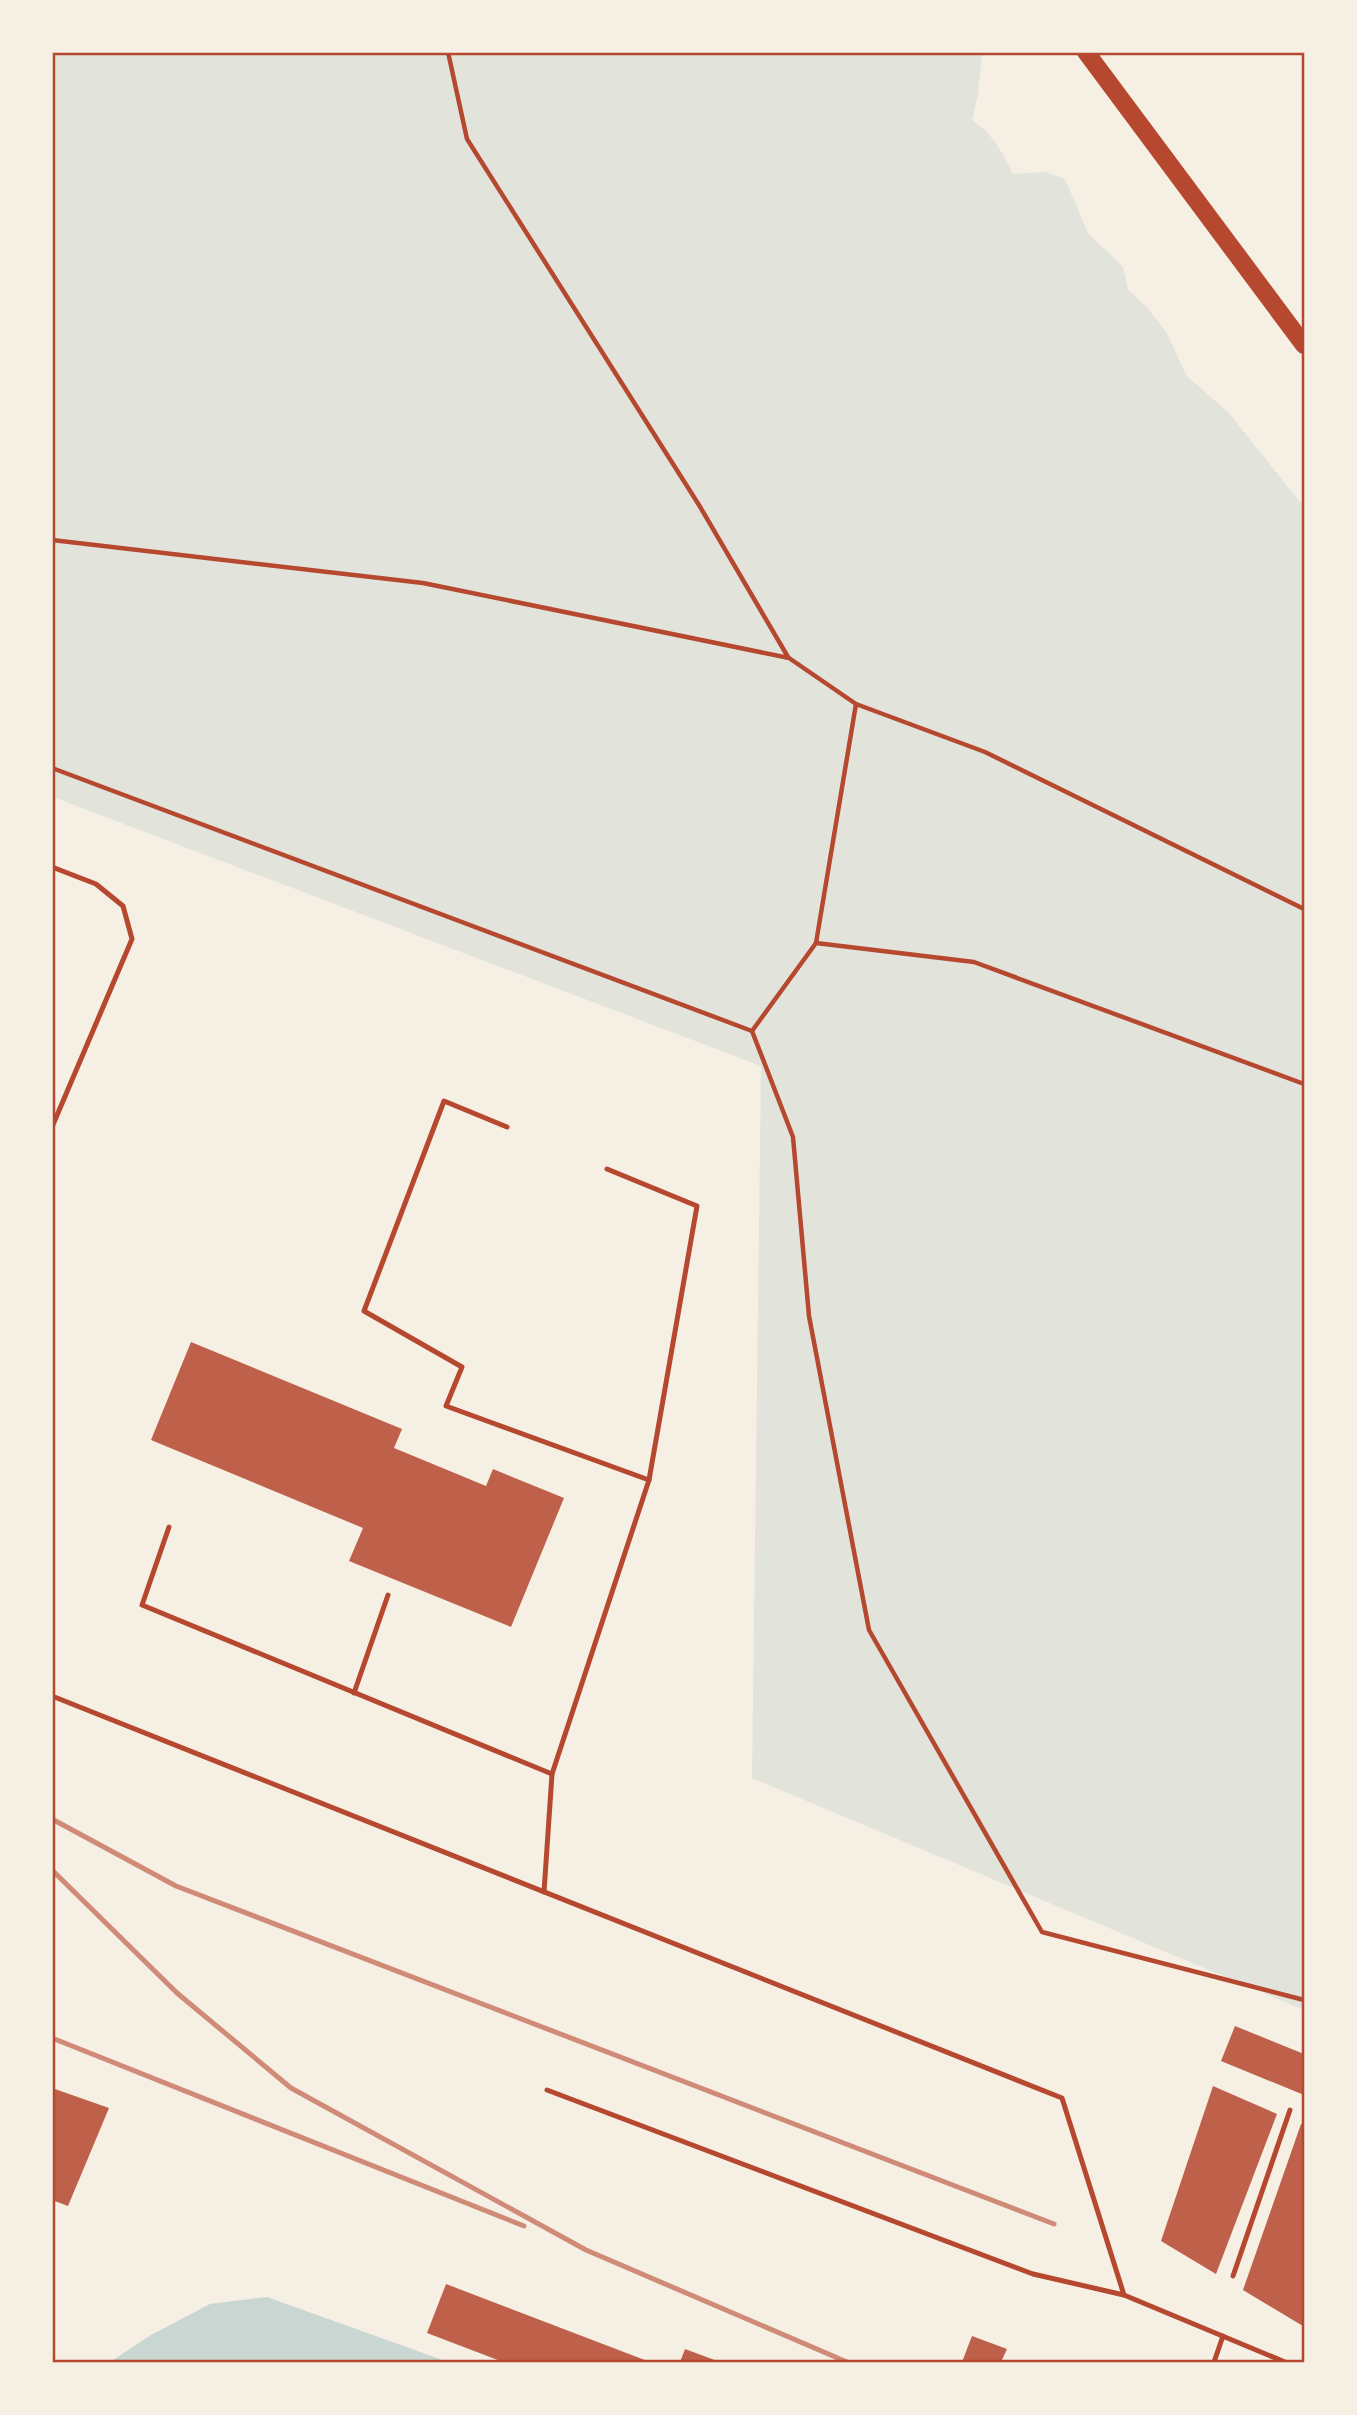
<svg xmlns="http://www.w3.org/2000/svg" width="1357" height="2415" font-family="'Work Sans',sans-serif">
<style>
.green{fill:#e2e4dc}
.water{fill:#c9d6d2}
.building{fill:#bf614a}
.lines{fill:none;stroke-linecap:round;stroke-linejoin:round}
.path{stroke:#b5482f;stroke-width:4.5}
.service{stroke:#b5482f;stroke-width:5}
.primary{stroke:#b5482f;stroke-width:18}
.rail{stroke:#cf8b77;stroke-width:5}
.neatline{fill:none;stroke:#b5482f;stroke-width:2.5}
</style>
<rect width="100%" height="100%" fill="#f6efe4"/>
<path class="green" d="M52 53H982L978 95 972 120C993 134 1002 152 1013 174L1045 172 1065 179 1088 233 1123 267 1128 290 1146 306 1166 332 1187 376 1228 412 1304 507V2010L752 1778 761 1066 53 797Z"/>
<path class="water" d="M267 2297 448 2362H110L151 2335 210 2304Z"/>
<g class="building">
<path d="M191 1342 402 1429 394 1448 486 1486 493 1469 564 1498 511 1627 349 1561 363 1528 151 1440Z"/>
<path d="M1235 2026 1304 2054V2095L1221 2061Z"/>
<path d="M1213 2086 1277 2114 1216 2274 1161 2241Z"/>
<path d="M52 2088 109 2108 68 2206 52 2200Z"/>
<path d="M1301 2124 1304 2125 1303 2326 1243 2290Z"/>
<path d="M446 2284 650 2362H503L427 2333Z"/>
<path d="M972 2336 1007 2349 1001 2362H962Z"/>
<path d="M685 2349 720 2362H680Z"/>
</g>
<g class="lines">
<g class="path">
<path d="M448 52 467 139 699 505 788 657"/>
<path d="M52 540 423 583 789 658 856 704 816 943"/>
<path d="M856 704 985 752 1304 909"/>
<path d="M52 768 752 1031 793 1137 809 1316 869 1630 1042 1932 1304 2000"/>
<path d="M752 1031 816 943 974 962 1304 1084"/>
</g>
<g class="service">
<path d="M52 867 96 884 123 906 132 939 52 1127"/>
<path d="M607 1169 697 1206 649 1480"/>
<path d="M169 1527 142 1605 552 1774 649 1480 446 1406 462 1367 364 1311 444 1101 507 1127"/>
<path d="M354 1693 388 1595"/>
<path d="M52 1696 1062 2098 1124 2295 1285 2362"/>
<path d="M544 1892 552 1774"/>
<path d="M547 2090 1033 2274 1124 2295"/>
<path d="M1233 2276 1290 2110"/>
<path d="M1214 2362 1223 2336"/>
</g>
<path class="primary" d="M1086 52 1304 345"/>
<g class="rail">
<path d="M52 1819 176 1886 1054 2224"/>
<path d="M52 1870 177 1993 291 2088 586 2250 847 2362"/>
<path d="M52 2038 524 2226"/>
</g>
</g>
<rect width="1357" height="2415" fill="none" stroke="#f6efe4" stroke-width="108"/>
<rect x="54" y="54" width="1249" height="2307" class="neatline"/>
</svg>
